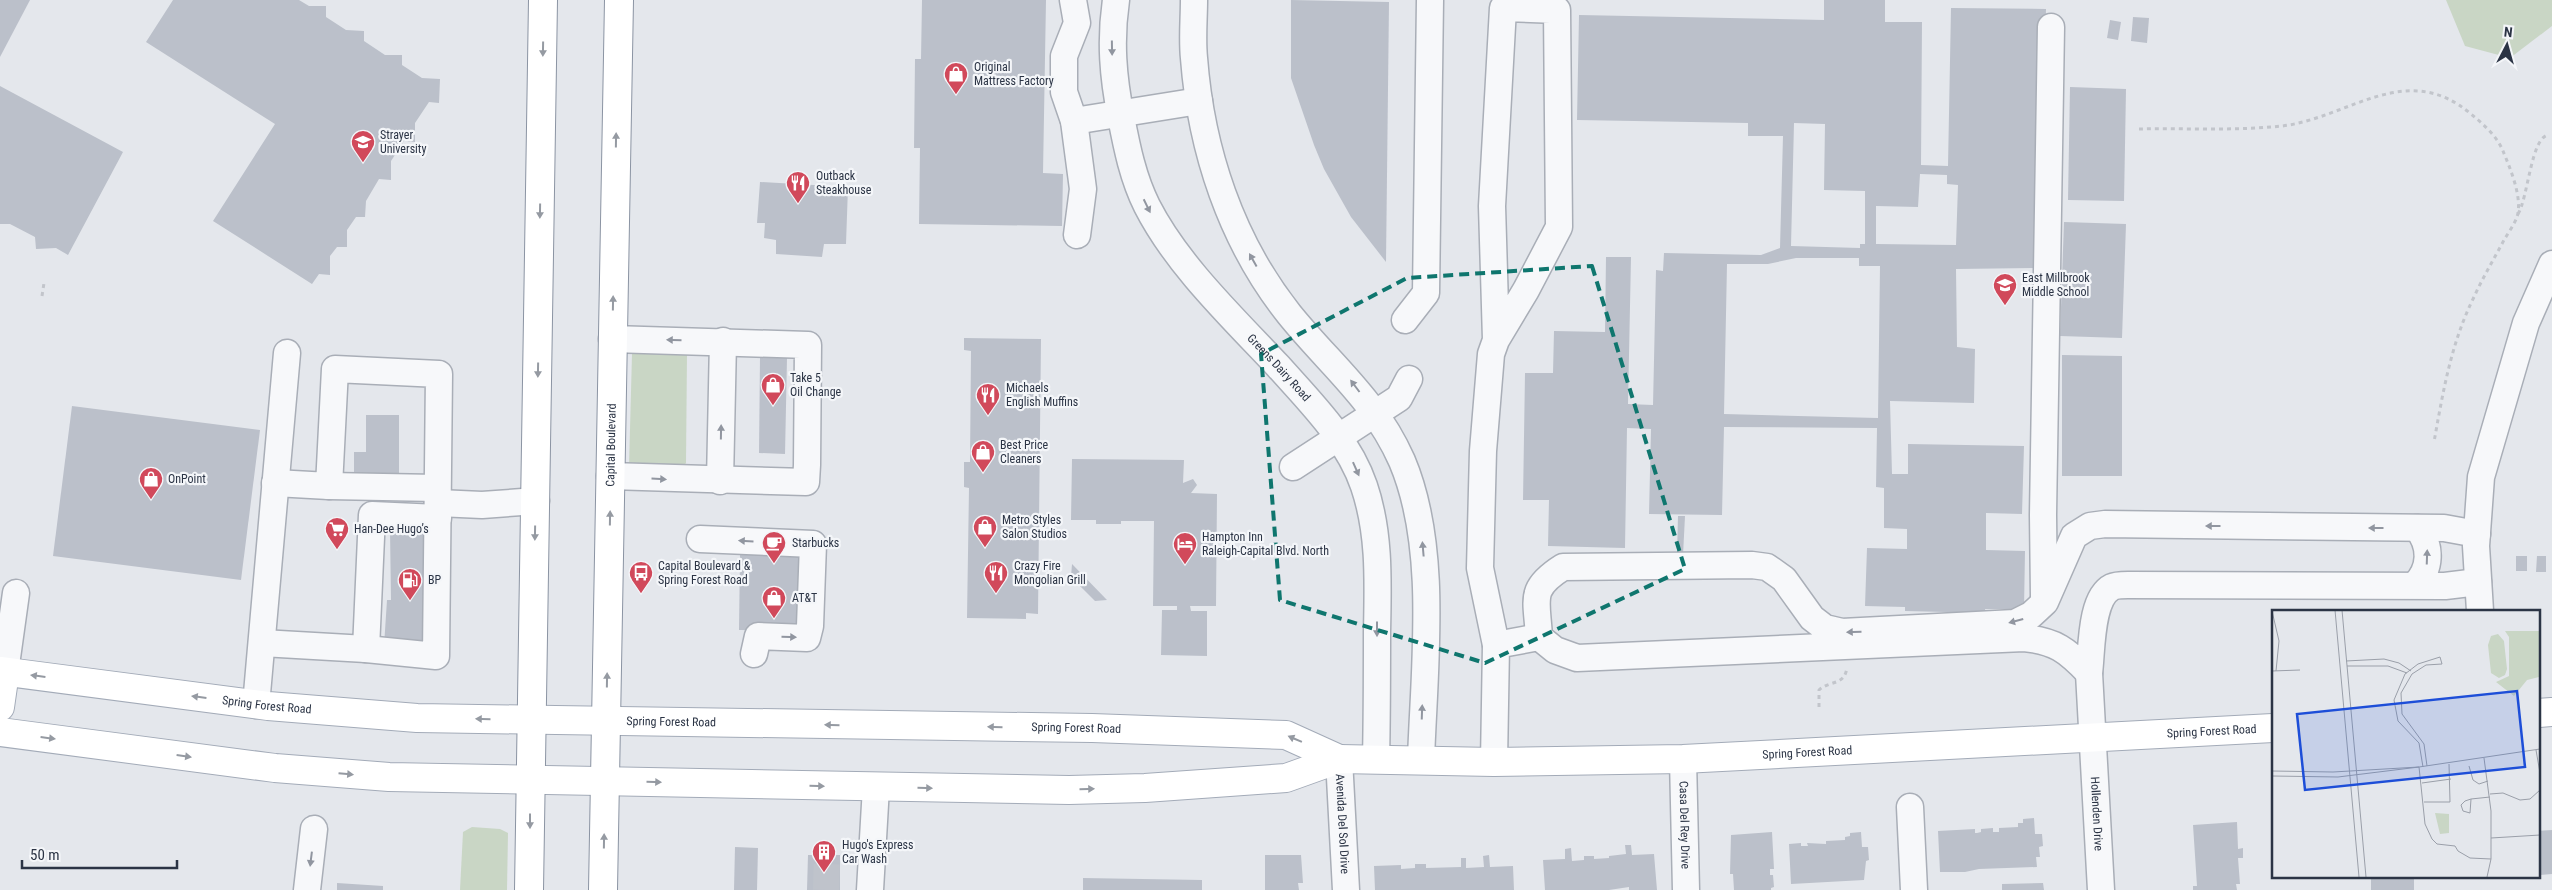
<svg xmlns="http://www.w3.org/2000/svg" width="2552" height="890" font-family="'Roboto Condensed',sans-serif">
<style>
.green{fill:#c9d6c5}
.building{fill:#bbc0ca;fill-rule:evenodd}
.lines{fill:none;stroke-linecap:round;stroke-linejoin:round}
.minor-tunnel{stroke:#bfc3cb;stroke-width:26;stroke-dasharray:26 13;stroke-linecap:butt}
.minor-casing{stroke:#a9aeb7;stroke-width:29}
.major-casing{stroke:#a3abb8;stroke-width:30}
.highway-casing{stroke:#8b94a3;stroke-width:30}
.path{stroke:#c2c5cb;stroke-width:3;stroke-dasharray:4 4;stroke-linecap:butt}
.minor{stroke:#f7f8fa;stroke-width:26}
.major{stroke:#fff;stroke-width:28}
.highway{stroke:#fff;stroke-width:28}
.oneway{fill:#9196a0}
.oneway2{fill:#959aa2}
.marked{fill:none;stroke:#0f766e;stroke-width:4;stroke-dasharray:10 6;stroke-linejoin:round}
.labels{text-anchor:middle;stroke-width:4.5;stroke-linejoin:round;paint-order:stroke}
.poi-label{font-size:12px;fill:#2b3445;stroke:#f4f6f9;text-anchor:start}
.street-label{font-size:12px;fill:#2b3445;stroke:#f4f6f9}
.inset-road{fill:none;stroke:#9a9fa9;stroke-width:1}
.view{fill:#1d4ed8;fill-opacity:0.15;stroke:#1d4ed8;stroke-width:2.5}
.inset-edge{fill:none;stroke:#2b3445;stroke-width:2.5}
</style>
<rect width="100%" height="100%" fill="#e4e7ec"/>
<g class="green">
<path d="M2446 0H2552V26L2510 58 2465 46Z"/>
<path d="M632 354H687L686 463 683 467H629Z"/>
<path d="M472 827 500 829 508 833 507 890H460L463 832Z"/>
</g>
<g class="building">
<path d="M0 0H30L0 57Z"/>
<path d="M173 0H299L309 6H326V17L346 30 364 31V41L385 55H402V65L422 78 440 79 439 103 429 102 415 123V142L404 141 391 161V180L379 179 366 201 365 217H356L347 230V247H337L330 256V275L319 274 312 284 213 221 275 124 146 42Z"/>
<path d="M922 0H1046L1043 173 1063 174 1062 226 919 224 920 148H914L915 59H921Z"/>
<path d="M1291 0 1389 2 1386 262 1351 217 1324 169 1314 145 1291 78Z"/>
<path d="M1824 0H1885V22H1922L1921 165 1948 166 1951 8 2046 9 2038 268 1956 269 1957 347 1975 349 1974 403 1890 401 1892 474H1908V444L2024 446 2022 514 1986 513V550L2025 551 2024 609H1985L1986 613 1905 611V607L1865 606 1867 548 1907 549V529L1884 528V488L1876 487 1877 428 1724 427 1722 515 1649 514 1651 429 1627 428 1625 548 1548 546 1549 500H1523L1525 373H1553L1554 331 1605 332 1606 257H1631L1628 404 1653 405 1656 270 1663 271 1664 253 1761 255 1780 248 1783 136H1748V123L1577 120 1579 15 1824 20ZM1794 123 1825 124 1824 190 1865 191V244H1860V248L1791 246ZM1920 174 1947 175V184L1958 185 1956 245 1876 244V206L1918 207ZM1796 258H1859V266H1880L1878 418 1724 414 1727 264H1768Z"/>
<path d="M2133 17 2149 18 2147 43 2131 41Z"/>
<path d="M2110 20 2121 22 2118 40 2107 38Z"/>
<path d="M0 86 123 152 68 255 56 248 36 249 35 237 10 224H0Z"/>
<path d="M2070 87 2126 89 2124 201 2068 200Z"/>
<path d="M760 182 848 187 846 244H824L822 257 776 254V240L764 238 765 223H757Z"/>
<path d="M2064 222 2126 224 2122 338 2060 336Z"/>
<path d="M964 338 1041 339 1038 614 1026 613V619L967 618 969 488 964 487V462H970L971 351 964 350Z"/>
<path d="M2062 355 2122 356V476H2062Z"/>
<path d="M760 358H787L785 454 759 453Z"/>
<path d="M72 406 260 430 241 580 53 556Z"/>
<path d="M366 415H399V480L354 476V452H366Z"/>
<path d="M1072 459 1184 460 1183 483 1193 479 1197 485 1191 493 1217 494 1216 606H1190L1191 611H1207V656L1161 655 1162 610H1177V606H1153L1154 521H1121V524H1096V520H1071Z"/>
<path d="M1678 516H1685L1683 555 1677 554Z"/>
<path d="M390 530 429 531 425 647 384 646 387 600H391Z"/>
<path d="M740 554 808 555 806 631 739 630Z"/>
<rect x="2516" y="556" width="11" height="15"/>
<path d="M2537 556H2546V572H2536Z"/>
<path d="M1072 564 1107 600 1095 601 1071 577Z"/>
<path d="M2034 818 2035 834H2042L2043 846 2039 847 2040 857H2036L2037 867 1979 869 1965 872H1940L1938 831 1975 829V833H1977L1981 832V829L1993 828V832H1999V828L2018 827V823H2023V819Z"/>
<path d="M2237 822 2238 849 2243 848V858H2238L2240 884H2236L2237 890H2193V886H2197L2193 825Z"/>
<path d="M2552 830V874L2540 875 2538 831Z"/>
<path d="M1772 832 1774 869H1770V875H1773L1774 887 1771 888V890H1734L1733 874H1730L1731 835Z"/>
<path d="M1861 832 1862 847H1868L1869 860 1866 861 1864 880 1791 884 1789 844 1801 843V846H1808L1807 843 1826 844V841L1845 840V837L1850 836V833Z"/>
<path d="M1625 845H1631L1632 855 1654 854 1657 890H1629V887L1609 890H1545L1543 860 1565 859V849L1571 848 1572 861 1584 860V856H1594V859L1609 858V856L1626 854Z"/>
<path d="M735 847 758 848 757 890H734Z"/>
<path d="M808 855H840V890H807Z"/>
<path d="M1265 855H1301L1303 883H1298L1299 890H1265Z"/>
<path d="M1489 855 1490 867 1513 866 1514 890H1375L1374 866 1401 865V869L1415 868V864H1426V868L1461 867V858H1466V868L1484 867 1483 856Z"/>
<rect x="2371" y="876" width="43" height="14"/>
<path d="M1083 878 1202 880V890H1083Z"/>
<path d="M337 883 383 886V890H337Z"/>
<path d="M2043 883 2044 890H2002V884Z"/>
</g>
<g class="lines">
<path class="minor-tunnel" d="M826 890 827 855"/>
<g class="minor-casing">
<g id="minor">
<path d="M1073 0 1077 23 1064 56V92L1074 121 1083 189 1077 235"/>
<path id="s1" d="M1116 0C1110 41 1113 77 1121 117 1127 148 1133 178 1147 206 1177 265 1233 318 1278 366 1310 402 1348 439 1364 486 1380 533 1378 582 1377 632 1377 674 1377 717 1376 759"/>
<path d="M1194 0C1194 19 1192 39 1194 58 1201 150 1231 241 1289 314 1330 365 1374 398 1402 461 1439 548 1424 667 1421 760"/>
<path d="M1074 121 1199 101"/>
<path d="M1405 320 1426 293 1430 0"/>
<path d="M1293 467 1399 398 1409 379"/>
<path d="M610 476 806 482 807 465 808 345 612 339"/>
<path d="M720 481 723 341"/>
<path d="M275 483 329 486 335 369 439 374 436 656 366 649"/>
<path d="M329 486 437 488"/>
<path d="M438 503 482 505 536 501"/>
<path d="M2477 534 2444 528 2105 524 2090 526 2074 536 2045 602 2031 615 2015 623 1842 632 1825 628 1812 618 1784 579 1767 567 1752 565 1563 567C1528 589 1537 599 1539 637L1555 650 1577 658 2024 638C2055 641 2067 650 2089 673 2092 651 2090 598 2112 587 2116 585 2123 585 2128 585L2445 586 2478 582"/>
<path d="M700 539 813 544 810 626 807 638 758 636 754 654"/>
<path d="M2415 585C2431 569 2432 546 2417 528"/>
<path d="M2044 597 2043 515 2051 27"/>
<path d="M2480 611 2476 546 2481 477 2526 323 2552 264"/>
<path d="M262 643 366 649 372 515 438 518"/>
<path d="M1496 645 1480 568 1483 451 1491 354 1496 340 1526 290 1559 227 1557 10 1503 8 1492 206 1496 340"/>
<path d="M5 672 16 593"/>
<path id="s2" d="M2089 673 2101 890"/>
<path d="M256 705 287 353"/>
<path id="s3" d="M1339 759 1346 890"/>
<path id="s4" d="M1683 759 1686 890"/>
<path d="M1494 762 1496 645 1539 637"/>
<path d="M1910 807 1914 890"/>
<path d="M307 890 314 829"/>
<path d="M870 890 876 787"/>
</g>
</g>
<g class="major-casing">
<g id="major">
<path id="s5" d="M0 671 268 706 417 718 1092 728 1286 735 1339 759"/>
<path d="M0 707 5 672"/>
<path d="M2538 713 2552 712"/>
<path id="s6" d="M0 732 275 768 389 777 1069 790 1145 788 1286 778 1339 759 1494 762 1683 759 2273 728"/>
</g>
</g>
<g class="highway-casing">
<g id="highway">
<path d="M529 890 543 0"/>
<path id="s7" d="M603 890 619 0"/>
</g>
</g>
<g class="path">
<path d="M2139 129C2186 128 2235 131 2282 126 2349 118 2406 59 2471 114 2483 124 2497 136 2503 151 2510 168 2523 198 2517 217 2514 225 2508 233 2504 240 2494 259 2483 277 2474 297 2451 343 2443 392 2434 442"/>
<path d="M2518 214C2528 198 2531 138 2548 135"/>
<path d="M42 296 44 283"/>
<path d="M1819 707V690C1830 680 1845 686 1847 667"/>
</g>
<use href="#minor" class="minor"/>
<use href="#major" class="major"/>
<use href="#highway" class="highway"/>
</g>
<defs><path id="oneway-solid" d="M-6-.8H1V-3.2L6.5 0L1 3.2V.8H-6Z" transform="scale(1.25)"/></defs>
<g class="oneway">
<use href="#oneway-solid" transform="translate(1112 48) rotate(89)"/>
<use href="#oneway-solid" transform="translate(1147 206) rotate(64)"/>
<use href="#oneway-solid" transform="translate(1253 260) rotate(-119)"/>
<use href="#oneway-solid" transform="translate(674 340) rotate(-179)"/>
<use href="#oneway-solid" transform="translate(1355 386) rotate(-127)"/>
<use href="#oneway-solid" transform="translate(721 432) rotate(-89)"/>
<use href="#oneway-solid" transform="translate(1356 469) rotate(66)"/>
<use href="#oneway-solid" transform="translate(659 479) rotate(3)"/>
<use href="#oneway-solid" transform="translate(2213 526) rotate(-180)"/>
<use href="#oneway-solid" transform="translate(2376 528) rotate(-180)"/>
<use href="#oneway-solid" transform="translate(746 541) rotate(-177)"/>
<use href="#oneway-solid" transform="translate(1423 549) rotate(-95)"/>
<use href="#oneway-solid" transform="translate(2427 557) rotate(-88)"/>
<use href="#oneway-solid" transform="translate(2016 621) rotate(165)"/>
<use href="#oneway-solid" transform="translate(1377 629) rotate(90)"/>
<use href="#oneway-solid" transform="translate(1854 632) rotate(178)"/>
<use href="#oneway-solid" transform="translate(789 637) rotate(2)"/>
<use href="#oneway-solid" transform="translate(1422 712) rotate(-88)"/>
<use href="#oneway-solid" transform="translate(311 859) rotate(97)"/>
</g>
<g class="oneway2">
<use href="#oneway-solid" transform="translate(543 49) rotate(91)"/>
<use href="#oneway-solid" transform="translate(616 140) rotate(-89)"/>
<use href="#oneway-solid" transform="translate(540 211) rotate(91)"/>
<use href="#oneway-solid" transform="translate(613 303) rotate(-89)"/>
<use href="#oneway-solid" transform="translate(538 370) rotate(91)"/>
<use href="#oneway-solid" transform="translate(610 518) rotate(-89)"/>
<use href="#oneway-solid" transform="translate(535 533) rotate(91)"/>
<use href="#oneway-solid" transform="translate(38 676) rotate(-173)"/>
<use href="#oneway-solid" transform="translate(607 680) rotate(-89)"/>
<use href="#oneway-solid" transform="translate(199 697) rotate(-173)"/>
<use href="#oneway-solid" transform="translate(483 719) rotate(-179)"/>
<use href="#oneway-solid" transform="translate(832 725) rotate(-179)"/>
<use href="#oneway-solid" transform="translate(995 727) rotate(-179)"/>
<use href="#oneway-solid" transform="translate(48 738) rotate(7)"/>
<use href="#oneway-solid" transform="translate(1295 739) rotate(-157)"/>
<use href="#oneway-solid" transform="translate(184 756) rotate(8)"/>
<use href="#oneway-solid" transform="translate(346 774) rotate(5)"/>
<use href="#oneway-solid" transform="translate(654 782) rotate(2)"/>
<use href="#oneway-solid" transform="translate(817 786) rotate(1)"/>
<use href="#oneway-solid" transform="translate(925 788) rotate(1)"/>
<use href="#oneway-solid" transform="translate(1087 789) rotate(-1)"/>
<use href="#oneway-solid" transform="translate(530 821) rotate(90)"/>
<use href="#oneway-solid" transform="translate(604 841) rotate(-89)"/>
</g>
<path class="marked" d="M1592 266 1685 569 1485 663 1280 600 1261 354 1407 278Z"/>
<defs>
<g id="shop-pin" transform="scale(1.25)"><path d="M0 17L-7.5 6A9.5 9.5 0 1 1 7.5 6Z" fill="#d1495b" stroke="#f4f6f9"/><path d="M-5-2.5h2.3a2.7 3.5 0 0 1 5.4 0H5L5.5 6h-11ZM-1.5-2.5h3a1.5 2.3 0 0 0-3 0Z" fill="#fff"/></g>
<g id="university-pin" transform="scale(1.25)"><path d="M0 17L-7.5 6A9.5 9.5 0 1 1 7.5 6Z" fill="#d1495b" stroke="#f4f6f9"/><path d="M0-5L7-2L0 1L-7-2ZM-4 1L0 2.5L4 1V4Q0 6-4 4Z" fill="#fff"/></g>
<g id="restaurant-pin" transform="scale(1.25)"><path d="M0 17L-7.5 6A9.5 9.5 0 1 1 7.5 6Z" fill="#d1495b" stroke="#f4f6f9"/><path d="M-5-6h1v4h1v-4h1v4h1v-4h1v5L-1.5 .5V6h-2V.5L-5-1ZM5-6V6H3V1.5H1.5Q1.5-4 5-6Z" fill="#fff"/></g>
<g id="school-pin" transform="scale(1.25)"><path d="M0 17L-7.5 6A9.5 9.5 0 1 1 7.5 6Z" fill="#d1495b" stroke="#f4f6f9"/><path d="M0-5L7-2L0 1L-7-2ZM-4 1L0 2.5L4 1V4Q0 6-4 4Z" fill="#fff"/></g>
<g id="supermarket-pin" transform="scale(1.25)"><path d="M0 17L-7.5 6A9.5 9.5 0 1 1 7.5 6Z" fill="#d1495b" stroke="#f4f6f9"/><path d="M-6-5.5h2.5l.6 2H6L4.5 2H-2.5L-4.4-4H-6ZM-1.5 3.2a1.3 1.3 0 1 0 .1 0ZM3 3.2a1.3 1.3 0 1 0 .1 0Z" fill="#fff"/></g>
<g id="cafe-pin" transform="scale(1.25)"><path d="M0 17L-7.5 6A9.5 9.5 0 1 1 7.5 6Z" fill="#d1495b" stroke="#f4f6f9"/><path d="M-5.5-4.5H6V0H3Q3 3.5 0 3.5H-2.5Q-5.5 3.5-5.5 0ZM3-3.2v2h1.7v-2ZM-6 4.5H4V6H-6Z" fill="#fff"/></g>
<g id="hotel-pin" transform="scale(1.25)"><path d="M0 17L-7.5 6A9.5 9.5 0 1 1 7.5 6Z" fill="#d1495b" stroke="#f4f6f9"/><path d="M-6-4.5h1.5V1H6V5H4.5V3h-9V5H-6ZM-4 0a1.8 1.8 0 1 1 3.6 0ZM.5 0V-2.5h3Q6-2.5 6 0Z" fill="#fff"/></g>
<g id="bus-pin" transform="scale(1.25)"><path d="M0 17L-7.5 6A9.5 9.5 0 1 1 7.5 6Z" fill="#d1495b" stroke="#f4f6f9"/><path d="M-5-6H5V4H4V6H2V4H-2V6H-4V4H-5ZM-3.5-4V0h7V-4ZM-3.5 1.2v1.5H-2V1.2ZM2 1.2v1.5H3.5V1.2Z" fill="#fff"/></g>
<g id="fuel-pin" transform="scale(1.25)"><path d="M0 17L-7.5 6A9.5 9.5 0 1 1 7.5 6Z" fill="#d1495b" stroke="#f4f6f9"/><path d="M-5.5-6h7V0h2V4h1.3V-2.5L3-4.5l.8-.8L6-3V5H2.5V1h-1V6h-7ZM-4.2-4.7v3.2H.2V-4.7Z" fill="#fff"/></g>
<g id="building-pin" transform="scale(1.25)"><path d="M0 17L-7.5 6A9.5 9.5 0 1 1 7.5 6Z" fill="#d1495b" stroke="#f4f6f9"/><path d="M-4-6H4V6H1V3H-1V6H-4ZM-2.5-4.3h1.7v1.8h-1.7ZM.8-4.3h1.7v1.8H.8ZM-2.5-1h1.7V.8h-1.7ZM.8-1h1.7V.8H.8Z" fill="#fff"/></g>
</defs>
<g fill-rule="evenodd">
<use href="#shop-pin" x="956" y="74"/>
<use href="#university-pin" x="363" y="142"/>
<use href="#restaurant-pin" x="798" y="183"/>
<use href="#school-pin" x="2005" y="285"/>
<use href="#shop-pin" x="773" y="385"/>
<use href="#restaurant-pin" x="988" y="395"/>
<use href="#shop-pin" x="983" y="452"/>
<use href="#shop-pin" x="151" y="479"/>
<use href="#shop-pin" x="985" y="527"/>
<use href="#supermarket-pin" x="337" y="529"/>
<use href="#cafe-pin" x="774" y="543"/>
<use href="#hotel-pin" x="1185" y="544"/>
<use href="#bus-pin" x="641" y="573"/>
<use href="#restaurant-pin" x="996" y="573"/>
<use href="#fuel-pin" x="410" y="580"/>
<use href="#shop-pin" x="774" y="598"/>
<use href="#building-pin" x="824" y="852"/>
</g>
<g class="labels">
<g class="poi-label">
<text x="974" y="71">Original<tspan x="974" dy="14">Mattress Factory</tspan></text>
<text x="380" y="139">Strayer<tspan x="380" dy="14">University</tspan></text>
<text x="816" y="180">Outback<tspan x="816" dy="14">Steakhouse</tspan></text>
<text x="2022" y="282">East Millbrook<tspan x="2022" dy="14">Middle School</tspan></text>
<text x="790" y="382">Take 5<tspan x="790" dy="14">Oil Change</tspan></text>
<text x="1006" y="392">Michaels<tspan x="1006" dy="14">English Muffins</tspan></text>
<text x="1000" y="449">Best Price<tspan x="1000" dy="14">Cleaners</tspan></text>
<text x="168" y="483">OnPoint</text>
<text x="1002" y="524">Metro Styles<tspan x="1002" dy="14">Salon Studios</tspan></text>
<text x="354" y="533">Han-Dee Hugo’s</text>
<text x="1202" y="541">Hampton Inn<tspan x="1202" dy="14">Raleigh-Capital Blvd. North</tspan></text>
<text x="792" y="547">Starbucks</text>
<text x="658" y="570">Capital Boulevard &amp;<tspan x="658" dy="14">Spring Forest Road</tspan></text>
<text x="1014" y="570">Crazy Fire<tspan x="1014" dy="14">Mongolian Grill</tspan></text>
<text x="428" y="584">BP</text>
<text x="792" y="602">AT&amp;T</text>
<text x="842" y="849">Hugo's Express<tspan x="842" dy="14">Car Wash</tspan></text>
</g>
<g class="street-label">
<text dy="4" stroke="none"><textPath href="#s1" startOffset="420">Greens Dairy Road</textPath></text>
<text dy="4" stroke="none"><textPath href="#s7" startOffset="445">Capital Boulevard</textPath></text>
<text dy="4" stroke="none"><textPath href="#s5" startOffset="269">Spring Forest Road</textPath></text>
<text dy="4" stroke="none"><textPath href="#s5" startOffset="674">Spring Forest Road</textPath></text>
<text dy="4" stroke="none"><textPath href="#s5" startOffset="1079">Spring Forest Road</textPath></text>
<text dy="4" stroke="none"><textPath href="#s6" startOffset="2219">Spring Forest Road</textPath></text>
<text dy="4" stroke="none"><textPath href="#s6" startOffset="1814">Spring Forest Road</textPath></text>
<text dy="4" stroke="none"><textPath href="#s2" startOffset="141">Hollenden Drive</textPath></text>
<text dy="4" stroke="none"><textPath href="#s3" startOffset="65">Avenida Del Sol Drive</textPath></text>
<text dy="4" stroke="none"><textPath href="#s4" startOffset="66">Casa Del Rey Drive</textPath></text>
</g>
</g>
<g transform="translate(2272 610)">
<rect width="268" height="268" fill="#e4e7ec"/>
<path d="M233 21H267V67L255 70 242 86 224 72 237 66V27ZM226 24 232 31 235 59 233 65 227 68 219 63 216 35 219 26ZM163 203 177 204V223L168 224Z" fill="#c9d6c5"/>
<path class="inset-road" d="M63 0 87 267M70 0 94 267M0 1 7 31 4 61M74 51 112 49 127 53 139 61M75 56H116L135 63M0 61 28 60M264 140 268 163M212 148 219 201V249L215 267M197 156 201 170 207 174 216 171M147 157 153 214 160 229 165 234 183 236 186 241 198 248 219 249M151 157 147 133 126 111 122 90 133 64 146 54 168 47 170 54 154 55 140 64 129 83 130 104 152 134 155 156M0 161 61 162 147 157 268 139M0 166 66 167 147 157M150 173 179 169M218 184 231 183 248 190 258 189 268 180M199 189 198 203 191 201 189 195 193 191 199 189 218 187M152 192H178L177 154M219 228 268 225"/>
<path class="view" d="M245 81 253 157 33 180 25 104Z"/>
<rect width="268" height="268" class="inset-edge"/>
</g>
<g transform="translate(2507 45) rotate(6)" stroke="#f4f6f9" stroke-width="4" paint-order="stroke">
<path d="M0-4L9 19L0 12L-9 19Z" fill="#2b3445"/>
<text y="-8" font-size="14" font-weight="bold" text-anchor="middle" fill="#2b3445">N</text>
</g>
<path d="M22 860v8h155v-8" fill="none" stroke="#2b3445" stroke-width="2.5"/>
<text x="30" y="860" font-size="15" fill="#2b3445" stroke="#f4f6f9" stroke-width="4" paint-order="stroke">50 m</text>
</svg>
